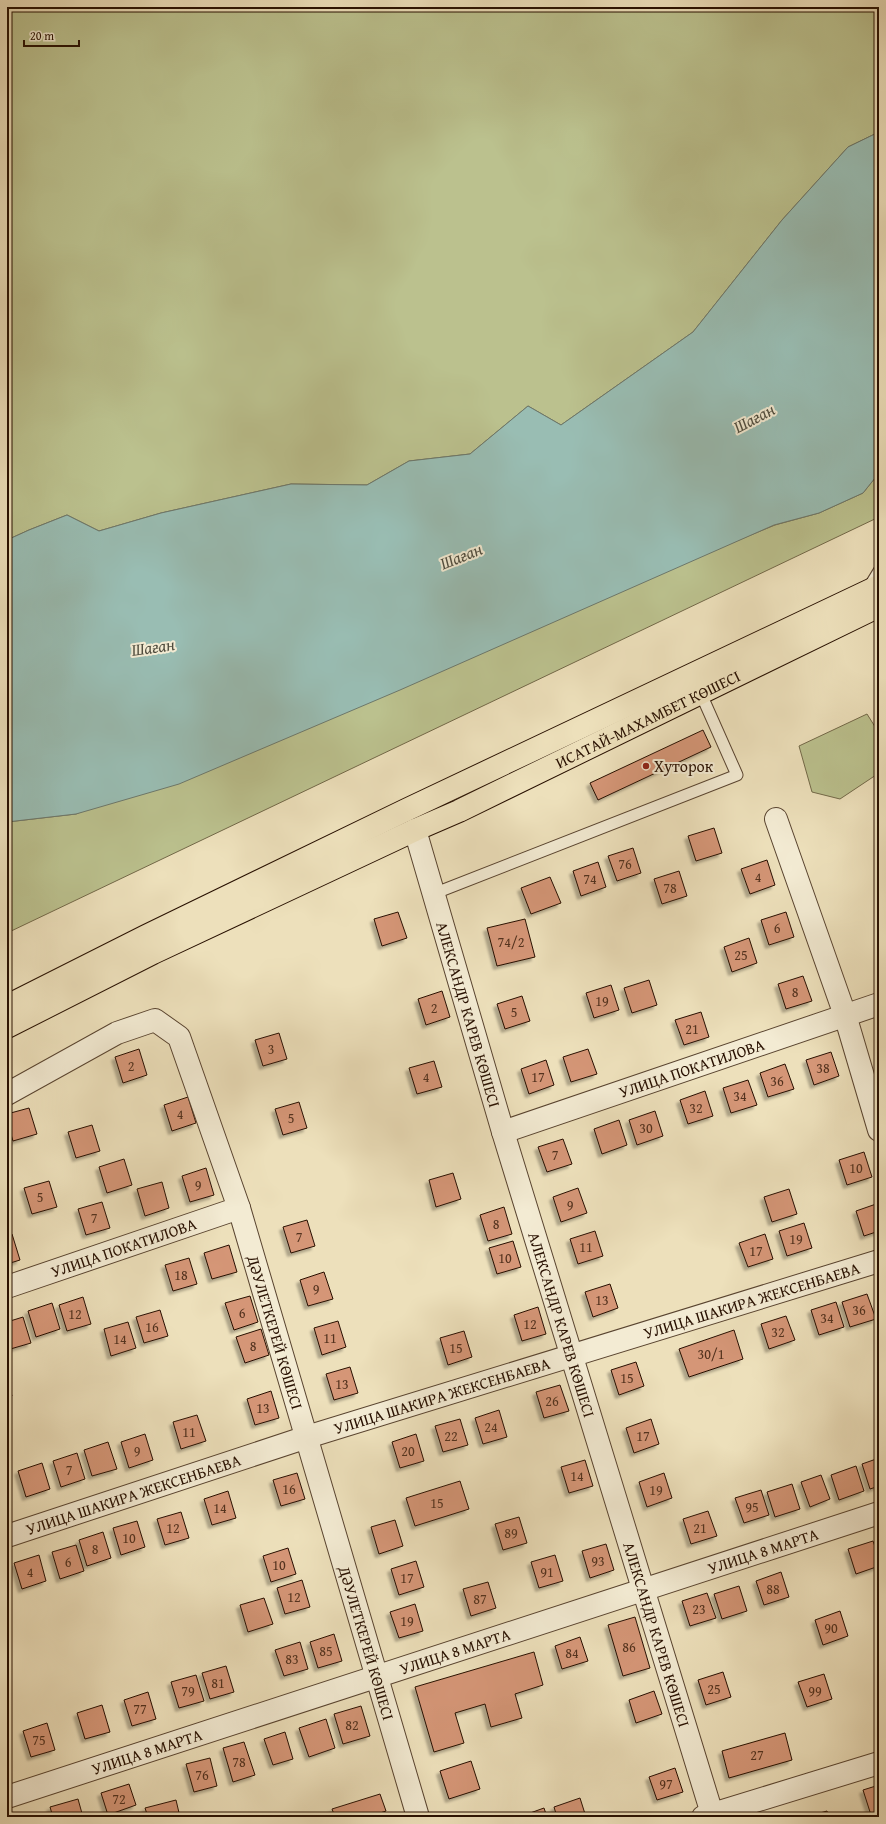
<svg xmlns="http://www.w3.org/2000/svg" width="886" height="1824" font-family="'Gentium Book Plus',serif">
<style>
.green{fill:#bbc18e;stroke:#726848}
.water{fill:#99bdb3;stroke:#6c786c}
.building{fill:#d59677;stroke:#281001;filter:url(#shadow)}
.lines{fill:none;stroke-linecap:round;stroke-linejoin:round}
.service-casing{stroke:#594430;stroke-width:13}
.minor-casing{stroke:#594430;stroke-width:24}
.primary-casing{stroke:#281001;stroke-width:24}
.service{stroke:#f3ebd3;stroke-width:11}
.minor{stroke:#f3ebd3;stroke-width:22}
.primary{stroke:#ede0bb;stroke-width:22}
.poi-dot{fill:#8f2418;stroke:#f3ebd3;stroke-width:1.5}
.labels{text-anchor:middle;stroke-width:4;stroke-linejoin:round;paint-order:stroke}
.number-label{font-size:14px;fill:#53321e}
.street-label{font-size:16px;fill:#281001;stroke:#f3ebd3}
.poi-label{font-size:16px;fill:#281001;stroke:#f3ebd3;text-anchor:start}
.water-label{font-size:17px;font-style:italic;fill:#504d3f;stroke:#f3ebd3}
</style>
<defs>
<filter id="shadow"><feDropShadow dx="-3.5" dy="3.5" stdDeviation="1" flood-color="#0004"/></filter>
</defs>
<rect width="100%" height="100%" fill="#ede0bb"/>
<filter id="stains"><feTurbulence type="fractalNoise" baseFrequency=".005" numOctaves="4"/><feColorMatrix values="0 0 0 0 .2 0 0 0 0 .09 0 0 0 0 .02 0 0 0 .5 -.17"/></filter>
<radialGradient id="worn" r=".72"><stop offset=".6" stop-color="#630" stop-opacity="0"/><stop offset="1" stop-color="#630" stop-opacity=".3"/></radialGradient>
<g class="green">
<path d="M7 7H879V132L848 147 782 220 693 332 561 425 528 406 470 454 409 461 367 485 291 484 161 513 99 531 67 515 29 530 7 540Z"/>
<path d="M879 473V517L7 933V822L76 814 775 525 819 513 863 493Z"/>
<path d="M867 714 879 733V773L840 799 812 792 799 746Z"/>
</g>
<path class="water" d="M879 132V473L863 493 819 513 774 525 400 690 179 784 76 814 7 822V540L29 530 67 515 99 531 161 513 291 484 367 485 409 461 470 454 528 406 561 425 693 332 782 220 848 147Z"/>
<g class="building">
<path d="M703 730 711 747 598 800 590 783Z"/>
<path d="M714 828 722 853 696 861 688 836Z"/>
<path d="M633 848 641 873 617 881 608 856Z"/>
<path d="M767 860 775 885 750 894 741 869Z"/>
<path d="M598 862 606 887 581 896 573 871Z"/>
<path d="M679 871 687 896 662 904 654 879Z"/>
<path d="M550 877 561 903 531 914 521 888Z"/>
<path d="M398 912 407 938 382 946 374 919Z"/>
<path d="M786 912 794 937 769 945 761 920Z"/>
<path d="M525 919 535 957 497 966 487 928Z"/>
<path d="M749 938 757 963 732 972 724 947Z"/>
<path d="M803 976 812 1001 786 1009 778 984Z"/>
<path d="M649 980 657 1005 632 1013 624 988Z"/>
<path d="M611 985 619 1010 594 1018 586 993Z"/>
<path d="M442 991 450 1017 426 1025 418 999Z"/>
<path d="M522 996 530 1021 505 1029 497 1004Z"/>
<path d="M701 1012 709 1037 684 1045 675 1020Z"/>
<path d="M279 1033 287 1059 263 1066 255 1040Z"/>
<path d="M139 1049 147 1075 123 1083 115 1057Z"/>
<path d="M588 1049 597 1074 571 1082 563 1057Z"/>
<path d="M831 1052 839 1076 814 1085 806 1060Z"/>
<path d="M546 1060 554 1085 529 1094 521 1069Z"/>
<path d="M434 1061 442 1087 417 1094 409 1068Z"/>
<path d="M785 1064 794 1089 768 1097 760 1073Z"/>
<path d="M748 1080 757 1105 731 1113 723 1088Z"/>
<path d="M705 1091 713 1116 688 1124 680 1100Z"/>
<path d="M188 1097 196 1123 172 1131 164 1105Z"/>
<path d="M299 1102 307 1128 283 1135 275 1109Z"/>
<path d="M29 1108 37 1134 13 1141 7 1121V1114Z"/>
<path d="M655 1111 663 1136 637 1145 629 1120Z"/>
<path d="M619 1120 627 1145 602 1154 594 1129Z"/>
<path d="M92 1125 100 1151 76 1158 68 1132Z"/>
<path d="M563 1139 572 1164 547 1172 538 1147Z"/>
<path d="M864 1152 872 1177 847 1185 839 1160Z"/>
<path d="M124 1159 132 1185 107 1193 99 1167Z"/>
<path d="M206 1168 214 1195 190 1202 182 1176Z"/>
<path d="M453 1173 461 1199 436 1207 429 1180Z"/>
<path d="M49 1181 57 1207 32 1214 24 1188Z"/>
<path d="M162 1182 169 1208 145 1216 137 1189Z"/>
<path d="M578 1188 587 1213 561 1222 553 1197Z"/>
<path d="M789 1189 797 1214 772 1222 764 1197Z"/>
<path d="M102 1202 110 1228 86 1235 78 1209Z"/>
<path d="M879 1203V1231L864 1236 856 1211Z"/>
<path d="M504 1207 512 1234 488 1241 480 1215Z"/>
<path d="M307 1220 315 1246 291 1253 283 1227Z"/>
<path d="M804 1223 812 1248 787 1256 779 1231Z"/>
<path d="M595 1231 603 1256 578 1264 570 1239Z"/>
<path d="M12 1234 20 1260 7 1264V1236Z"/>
<path d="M765 1234 773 1259 748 1267 739 1243Z"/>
<path d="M513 1241 521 1267 497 1274 489 1248Z"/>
<path d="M229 1245 237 1272 212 1279 204 1253Z"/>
<path d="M189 1258 197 1284 173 1291 165 1265Z"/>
<path d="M324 1272 333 1299 308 1306 300 1280Z"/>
<path d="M610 1284 618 1308 593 1317 585 1292Z"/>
<path d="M867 1294 876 1319 850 1327 842 1302Z"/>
<path d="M250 1296 258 1322 234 1330 225 1303Z"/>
<path d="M83 1297 91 1324 67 1331 59 1305Z"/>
<path d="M836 1302 844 1327 819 1335 811 1310Z"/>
<path d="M52 1303 60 1329 36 1337 28 1311Z"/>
<path d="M538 1307 546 1334 522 1341 514 1315Z"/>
<path d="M160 1310 168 1336 144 1343 136 1317Z"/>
<path d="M786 1316 795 1340 769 1349 761 1324Z"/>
<path d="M23 1317 31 1343 7 1350V1322Z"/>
<path d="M338 1321 346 1347 322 1355 314 1328Z"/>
<path d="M128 1322 136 1348 111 1356 104 1329Z"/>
<path d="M261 1329 269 1355 245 1363 236 1337Z"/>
<path d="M734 1330 743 1359 689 1377 679 1349Z"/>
<path d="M464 1331 472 1357 448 1365 440 1338Z"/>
<path d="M636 1362 644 1386 619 1395 611 1370Z"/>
<path d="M350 1367 358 1393 334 1400 326 1374Z"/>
<path d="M7 1379 12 1396 7 1397Z"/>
<path d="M560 1385 569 1411 544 1418 536 1392Z"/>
<path d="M271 1391 279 1418 255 1425 247 1399Z"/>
<path d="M499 1410 507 1437 483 1444 475 1418Z"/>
<path d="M197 1415 206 1441 181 1449 173 1422Z"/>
<path d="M460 1419 468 1445 443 1452 435 1426Z"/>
<path d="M651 1419 659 1444 634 1453 626 1428Z"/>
<path d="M145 1434 153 1460 129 1468 121 1442Z"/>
<path d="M416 1434 424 1461 400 1468 392 1442Z"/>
<path d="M108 1442 117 1469 92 1476 84 1450Z"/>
<path d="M77 1453 85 1479 61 1487 53 1461Z"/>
<path d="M879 1458V1486L870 1489 862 1464Z"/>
<path d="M585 1460 593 1486 569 1493 561 1467Z"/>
<path d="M42 1463 50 1489 26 1497 18 1471Z"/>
<path d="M856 1466 864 1491 839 1500 831 1475Z"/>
<path d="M297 1473 305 1499 281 1506 273 1480Z"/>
<path d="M664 1473 672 1498 647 1507 639 1482Z"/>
<path d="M821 1475 830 1499 810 1507 801 1482Z"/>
<path d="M460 1481 469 1509 415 1526 406 1498Z"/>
<path d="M792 1484 800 1509 775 1517 767 1492Z"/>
<path d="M761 1490 769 1515 744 1523 735 1498Z"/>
<path d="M228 1491 236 1518 212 1525 204 1499Z"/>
<path d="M708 1511 717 1536 691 1544 683 1519Z"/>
<path d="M181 1512 189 1538 165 1545 157 1519Z"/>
<path d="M519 1517 527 1543 503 1550 495 1524Z"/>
<path d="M395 1520 403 1546 379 1554 371 1527Z"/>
<path d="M137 1521 145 1547 121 1555 113 1528Z"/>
<path d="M103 1532 111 1558 87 1566 79 1540Z"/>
<path d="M873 1541 879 1558V1566L856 1574 848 1549Z"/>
<path d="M606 1544 614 1570 590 1578 582 1551Z"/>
<path d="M76 1545 84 1571 60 1579 52 1552Z"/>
<path d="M288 1548 296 1574 271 1582 263 1556Z"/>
<path d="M39 1555 46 1581 22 1589 14 1563Z"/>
<path d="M555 1555 563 1581 539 1588 531 1562Z"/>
<path d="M416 1561 424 1587 399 1595 391 1569Z"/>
<path d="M781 1572 789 1597 764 1605 756 1581Z"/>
<path d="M302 1580 310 1607 285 1614 277 1588Z"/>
<path d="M488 1582 496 1608 471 1616 463 1589Z"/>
<path d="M739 1586 747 1611 722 1619 714 1594Z"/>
<path d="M707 1593 716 1618 690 1626 682 1601Z"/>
<path d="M264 1598 273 1624 248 1632 240 1605Z"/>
<path d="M415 1604 423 1631 399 1638 390 1612Z"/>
<path d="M840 1611 848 1636 823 1645 815 1620Z"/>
<path d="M635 1617 650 1668 623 1676 608 1625Z"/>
<path d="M334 1634 342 1661 318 1668 310 1642Z"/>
<path d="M580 1637 588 1661 562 1669 555 1646Z"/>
<path d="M300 1642 308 1669 284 1676 275 1650Z"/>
<path d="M534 1652 543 1685 515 1694 522 1718 491 1727 485 1704 455 1713 464 1743 434 1752 415 1687Z"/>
<path d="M226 1666 234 1692 210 1699 202 1673Z"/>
<path d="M723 1672 731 1697 706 1705 698 1680Z"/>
<path d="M824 1674 832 1699 807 1707 798 1682Z"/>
<path d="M196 1675 204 1701 179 1708 171 1682Z"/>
<path d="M654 1691 662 1714 636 1723 629 1700Z"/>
<path d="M148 1692 156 1719 132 1726 124 1700Z"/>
<path d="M102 1705 110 1732 85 1739 77 1713Z"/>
<path d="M361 1706 370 1736 343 1744 334 1714Z"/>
<path d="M326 1719 335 1748 309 1757 299 1728Z"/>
<path d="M47 1723 55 1750 31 1757 23 1731Z"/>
<path d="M285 1732 293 1759 273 1765 264 1739Z"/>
<path d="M785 1733 792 1760 729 1778 722 1751Z"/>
<path d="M244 1742 255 1775 233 1782 223 1748Z"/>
<path d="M210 1758 217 1786 194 1792 186 1764Z"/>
<path d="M471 1761 480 1789 449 1799 440 1771Z"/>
<path d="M675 1768 683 1792 657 1800 649 1777Z"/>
<path d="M129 1784 136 1805 108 1815 101 1793Z"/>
<path d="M879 1785V1812L871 1815 863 1790Z"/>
<path d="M380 1794 386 1811 368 1817H335L332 1809Z"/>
<path d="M580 1798 586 1817H557L554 1807Z"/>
<path d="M78 1799 83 1817H53L50 1807Z"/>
<path d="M176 1800 180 1817H148L145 1808Z"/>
<path d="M544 1808 547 1817H519Z"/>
<path d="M827 1811 829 1817H806Z"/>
</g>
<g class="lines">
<g class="service-casing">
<g id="service">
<path d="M868 589 879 571"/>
<path d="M433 894 737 775 701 694"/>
</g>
</g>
<g class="minor-casing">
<g id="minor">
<path d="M776 819 845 1015 879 1130"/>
<path id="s1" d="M415 830 503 1132 713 1817"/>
<path id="s2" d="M7 1094 117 1033 155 1020 179 1037 239 1208 418 1817"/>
<path id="s3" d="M503 1132 879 1004"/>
<path id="s4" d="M7 1287 239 1208"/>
<path id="s5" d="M7 1536 307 1437 879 1261"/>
<path id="s6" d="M7 1797 879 1513"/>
<path d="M703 1817 879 1763"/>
</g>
</g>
<g class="primary-casing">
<g id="primary">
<path d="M7 1006 146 936 406 810 879 586"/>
<path id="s7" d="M7 1027 153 953 415 830 459 811 879 606"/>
</g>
</g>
<use href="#service" class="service"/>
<use href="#minor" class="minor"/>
<use href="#primary" class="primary"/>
</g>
<circle class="poi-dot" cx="646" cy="766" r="4"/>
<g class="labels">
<g class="number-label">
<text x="625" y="869">76</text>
<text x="758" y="882">4</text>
<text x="590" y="884">74</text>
<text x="670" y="893">78</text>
<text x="777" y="933">6</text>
<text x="511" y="947">74/2</text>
<text x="741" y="960">25</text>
<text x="795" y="997">8</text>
<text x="602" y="1006">19</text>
<text x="434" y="1013">2</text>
<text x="514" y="1017">5</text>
<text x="692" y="1034">21</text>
<text x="271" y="1054">3</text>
<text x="131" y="1071">2</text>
<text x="823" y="1073">38</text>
<text x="426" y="1082">4</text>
<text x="538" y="1082">17</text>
<text x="777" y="1086">36</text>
<text x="740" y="1101">34</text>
<text x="696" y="1113">32</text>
<text x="180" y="1119">4</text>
<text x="291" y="1123">5</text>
<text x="646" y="1133">30</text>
<text x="555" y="1160">7</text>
<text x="856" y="1173">10</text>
<text x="198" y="1190">9</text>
<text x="40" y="1202">5</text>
<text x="570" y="1210">9</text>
<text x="94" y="1223">7</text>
<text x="496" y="1229">8</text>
<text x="299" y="1242">7</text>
<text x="796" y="1244">19</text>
<text x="586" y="1252">11</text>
<text x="756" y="1256">17</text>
<text x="505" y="1263">10</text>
<text x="181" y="1280">18</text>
<text x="316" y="1294">9</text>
<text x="602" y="1305">13</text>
<text x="859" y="1315">36</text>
<text x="242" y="1318">6</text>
<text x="75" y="1319">12</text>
<text x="827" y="1323">34</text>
<text x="530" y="1329">12</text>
<text x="152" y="1332">16</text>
<text x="778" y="1337">32</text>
<text x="330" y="1343">11</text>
<text x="120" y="1344">14</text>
<text x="253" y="1351">8</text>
<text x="456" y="1353">15</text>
<text x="711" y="1359">30/1</text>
<text x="627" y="1383">15</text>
<text x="342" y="1389">13</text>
<text x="552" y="1406">26</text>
<text x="263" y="1413">13</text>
<text x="491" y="1432">24</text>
<text x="189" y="1437">11</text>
<text x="451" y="1441">22</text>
<text x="643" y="1441">17</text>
<text x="137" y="1456">9</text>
<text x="408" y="1456">20</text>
<text x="69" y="1475">7</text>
<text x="577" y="1481">14</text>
<text x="289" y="1494">16</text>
<text x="656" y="1495">19</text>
<text x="437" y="1508">15</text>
<text x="752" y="1512">95</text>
<text x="220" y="1513">14</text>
<text x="173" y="1533">12</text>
<text x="700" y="1533">21</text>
<text x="511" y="1538">89</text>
<text x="129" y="1543">10</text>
<text x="95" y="1554">8</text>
<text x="598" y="1566">93</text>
<text x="68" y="1567">6</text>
<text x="279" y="1570">10</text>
<text x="30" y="1577">4</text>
<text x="547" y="1577">91</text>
<text x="407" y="1583">17</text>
<text x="773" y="1594">88</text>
<text x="294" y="1602">12</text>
<text x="480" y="1604">87</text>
<text x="699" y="1614">23</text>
<text x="407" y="1626">19</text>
<text x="831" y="1633">90</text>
<text x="629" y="1652">86</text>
<text x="326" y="1656">85</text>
<text x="572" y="1658">84</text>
<text x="292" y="1664">83</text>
<text x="218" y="1688">81</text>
<text x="714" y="1694">25</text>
<text x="188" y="1696">79</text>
<text x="815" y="1696">99</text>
<text x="140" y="1714">77</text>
<text x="352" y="1730">82</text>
<text x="39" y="1745">75</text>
<text x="757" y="1760">27</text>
<text x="239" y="1767">78</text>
<text x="202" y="1780">76</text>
<text x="666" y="1789">97</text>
<text x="119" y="1804">72</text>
</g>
<g class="street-label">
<text dy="6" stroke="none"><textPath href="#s7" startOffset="711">ИСАТАЙ-МАХАМБЕТ КӨШЕСІ</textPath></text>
<text dy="6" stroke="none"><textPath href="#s1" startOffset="192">АЛЕКСАНДР КАРЕВ КӨШЕСІ</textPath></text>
<text dy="6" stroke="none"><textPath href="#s3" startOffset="199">УЛИЦА ПОКАТИЛОВА</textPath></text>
<text dy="6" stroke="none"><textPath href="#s4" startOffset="123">УЛИЦА ПОКАТИЛОВА</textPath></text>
<text dy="6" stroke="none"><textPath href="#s5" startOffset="781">УЛИЦА ШАКИРА ЖЕКСЕНБАЕВА</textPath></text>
<text dy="6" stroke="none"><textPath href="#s1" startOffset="516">АЛЕКСАНДР КАРЕВ КӨШЕСІ</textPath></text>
<text dy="6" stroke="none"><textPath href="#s2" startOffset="506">ДӘУЛЕТКЕРЕЙ КӨШЕСІ</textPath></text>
<text dy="6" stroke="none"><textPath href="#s5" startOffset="457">УЛИЦА ШАКИРА ЖЕКСЕНБАЕВА</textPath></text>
<text dy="6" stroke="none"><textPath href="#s5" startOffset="133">УЛИЦА ШАКИРА ЖЕКСЕНБАЕВА</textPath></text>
<text dy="6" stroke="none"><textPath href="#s6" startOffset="795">УЛИЦА 8 МАРТА</textPath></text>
<text dy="6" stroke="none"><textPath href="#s1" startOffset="840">АЛЕКСАНДР КАРЕВ КӨШЕСІ</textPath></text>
<text dy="6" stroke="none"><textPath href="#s2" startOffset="830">ДӘУЛЕТКЕРЕЙ КӨШЕСІ</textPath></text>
<text dy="6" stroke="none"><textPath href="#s6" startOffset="471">УЛИЦА 8 МАРТА</textPath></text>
<text dy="6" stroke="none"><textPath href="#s6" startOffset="147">УЛИЦА 8 МАРТА</textPath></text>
</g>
<g class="poi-label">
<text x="654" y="772">Хуторок</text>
</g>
<g class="water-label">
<text transform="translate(754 418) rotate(-28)" y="6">Шаған</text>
<text transform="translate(461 556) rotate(-22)" y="6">Шаған</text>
<text transform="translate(153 647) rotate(-8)" y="6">Шаған</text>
</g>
</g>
<rect width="886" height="1824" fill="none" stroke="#ede0bb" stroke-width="24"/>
<rect x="8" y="8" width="870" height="1808" fill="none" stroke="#281001" stroke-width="2"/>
<rect x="12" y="12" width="862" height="1800" fill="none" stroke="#281001"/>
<path d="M24 40v6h55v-6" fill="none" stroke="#281001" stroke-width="2"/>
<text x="30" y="40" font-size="12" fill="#281001" stroke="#f3ebd3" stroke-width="3" paint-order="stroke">20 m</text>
<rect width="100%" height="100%" filter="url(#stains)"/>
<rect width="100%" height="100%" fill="url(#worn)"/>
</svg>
